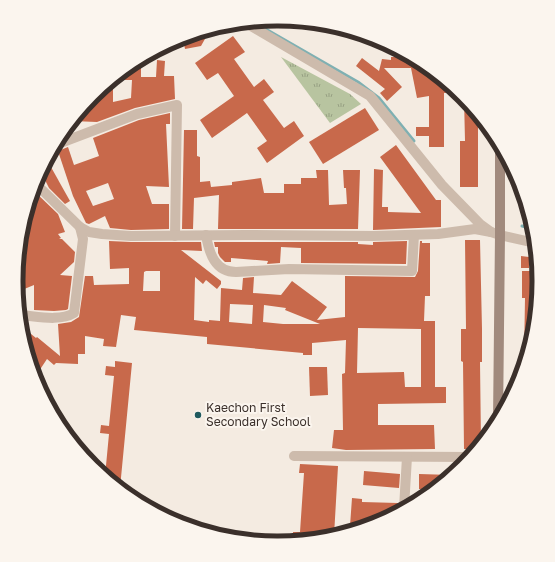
<svg xmlns="http://www.w3.org/2000/svg" width="555" height="562" font-family="'Golos Text',sans-serif">
<style>
.grass{fill:url(#grass-tufts)}
.lines{fill:none;stroke-linecap:round;stroke-linejoin:round}
.stream{stroke:#7fb0b2;stroke-width:3}
.building{fill:#c8694b;fill-rule:evenodd}
.path{stroke:#b9a596;stroke-width:1.5;stroke-dasharray:2 2;stroke-linecap:butt}
.street{stroke:#cdbbac;stroke-width:10}
.secondary{stroke:#a18a7d;stroke-width:10}
.poi-dot{fill:#1f5a5e;stroke:#fbf5ee;stroke-width:1.5}
.labels{text-anchor:middle;stroke-width:4;stroke-linejoin:round;paint-order:stroke}
.poi-label{font-size:12px;fill:#3b302b;stroke:#fbf5ee;text-anchor:start}
.rim{fill:none;stroke:#3b302b;stroke-width:5}
</style>
<defs>
<pattern id="grass-tufts" width="24" height="20" patternUnits="userSpaceOnUse"><rect width="24" height="20" fill="#b8c4a0"/><path d="M3 7l-1-3M5 7V3M7 7l1-3M15 17l-1-3M17 17v-4M19 17l1-3" fill="none" stroke="#97a083"/></pattern>
</defs>
<rect width="100%" height="100%" fill="#f4ebe1"/>
<path class="grass" d="M281 57 350 94 361 104 330 123Z"/>
<g class="lines">
<g class="stream">
<path d="M257 24 358 82 379 98 414 141"/>
<path d="M522 226 534 229"/>
</g>
</g>
<g class="building">
<path d="M210 30 201 46 185 49 183 38Z"/>
<path d="M233 36 245 52 234 59 254 87 264 79 274 92 263 100 284 128 294 121 304 136 267 163 257 148 267 141 247 113 212 138 200 120 234 96 218 73 207 80 195 63Z"/>
<path d="M391 57H410L423 64 445 81 446 93H444V147H429V136H416V127H429V96L417 98 411 68H384L402 87 387 101 380 93 385 89 356 66 362 58 379 71 382 59 391 60Z"/>
<path d="M141 59V77H156L157 60 165 61 164 76H174L175 99 135 108 97 122 72 121 93 96H103V88L132 63ZM113 80H132L131 98 113 102Z"/>
<path d="M464 98 478 115V187H460V141H465Z"/>
<path d="M365 108 379 130 323 164 309 142Z"/>
<path d="M170 113V124H166L169 187 146 186 152 204H169V229L131 230 110 228 105 216 89 224 86 223 73 196 58 151 68 147 74 165 99 156 93 138 139 120ZM108 183 114 199 93 206 86 191Z"/>
<path d="M184 130H197V156L200 157V182L210 181 211 187 232 185V182L261 178 264 193H284V184H301V178H317L316 170H328L329 205 347 204 346 188H344L343 170H360L358 229H218L219 195 194 198 193 229H182Z"/>
<path d="M396 145 436 200H441V227L373 230 374 169 383 170 382 207H388V212L421 213 380 157Z"/>
<path d="M47 160 70 201 65 204 49 188 41 172Z"/>
<path d="M33 190 58 214 65 232 58 234 61 238 59 239H62L75 252 74 262 60 275 72 276 68 309 66 310 54 311 34 310V285L17 292 16 284 22 282 18 260 21 230 26 214 37 203 31 197Z"/>
<path d="M465 240H480L482 329V362H480L481 444 476 449H464L463 362 461 361V329H466Z"/>
<path d="M109 241 131 242H201L202 251 181 250 221 281V284L217 289 206 280 203 284 195 277 194 320 209 322V320L220 321 221 288 242 290 243 278 254 277 253 293 281 295 292 281 327 307 317 320 345 317V276L415 277 418 271 420 241H422V243H430V296H425L424 321H435V387H446V403L378 404V425H434L435 449 346 450 332 448 334 430H343L342 374 345 373 346 340 312 343V355H303V353L207 344V337L134 330 136 317 121 315 116 347 103 346 104 339 85 336V354H78V364L56 363 54 365 47 359 35 377 21 332 20 325 36 338 37 337 60 356 58 324 71 322 79 317 85 276H93L94 285 129 284V268L110 269ZM146 271H160V291H143L144 272ZM230 304 253 305 252 324 229 322ZM264 305 286 308 285 310 320 324H283L263 322ZM358 328 421 329V387H405L404 372 357 373Z"/>
<path d="M407 241 406 264 301 263V248L281 247 280 263 267 264 268 261 231 258V262H225L220 257 218 253V247H215L214 242H358V244L373 245V242Z"/>
<path d="M521 256 529 257V268H521Z"/>
<path d="M522 271H537L536 288H538L534 332 526 359 524 358 525 298H522Z"/>
<path d="M115 361 132 363 120 488 105 476 109 434 100 433 101 425 109 426 114 376 105 375 106 366 115 367Z"/>
<path d="M309 367H327L328 395 310 396Z"/>
<path d="M300 464 338 466 334 536 327 538 308 537V540L293 541V532H300L304 473H299Z"/>
<path d="M364 471 400 474 399 488 363 485Z"/>
<path d="M419 474 452 475 434 489H419Z"/>
<path d="M352 498 362 499V502L398 503 399 511 377 523 364 527 350 526Z"/>
</g>
<g class="lines">
<path class="path" d="M30 202 35 198"/>
<g class="street">
<path d="M246 23 370 96 442 185 480 224 491 232 500 235 535 243"/>
<path d="M55 145 137 114 177 105 175 236"/>
<path d="M35 183 80 227 89 232 102 234 131 236 245 235 373 236 438 234 475 229 491 232"/>
<path d="M206 235C209 253 215 272 236 272L289 269 412 271 414 235"/>
<path d="M19 315C36 316 59 322 74 313L83 239 80 227"/>
<path d="M294 456 470 457"/>
<path d="M404 508 407 457"/>
</g>
<path class="secondary" d="M498 421 500 235V145"/>
</g>
<circle class="poi-dot" cx="198" cy="415" r="4"/>
<g class="labels">
<g class="poi-label">
<text x="206" y="412">Kaechon First<tspan x="206" dy="14">Secondary School</tspan></text>
</g>
</g>
<path d="M0 0H555V562H0ZM277 26H278A254 254 0 0 1 532 280V282A254 254 0 0 1 278 536H277A254 254 0 0 1 23 282V280A254 254 0 0 1 277 26Z" fill="#fbf5ee" fill-rule="evenodd"/>
<path class="rim" d="M277 26H278A254 254 0 0 1 532 280V282A254 254 0 0 1 278 536H277A254 254 0 0 1 23 282V280A254 254 0 0 1 277 26Z"/>
</svg>
